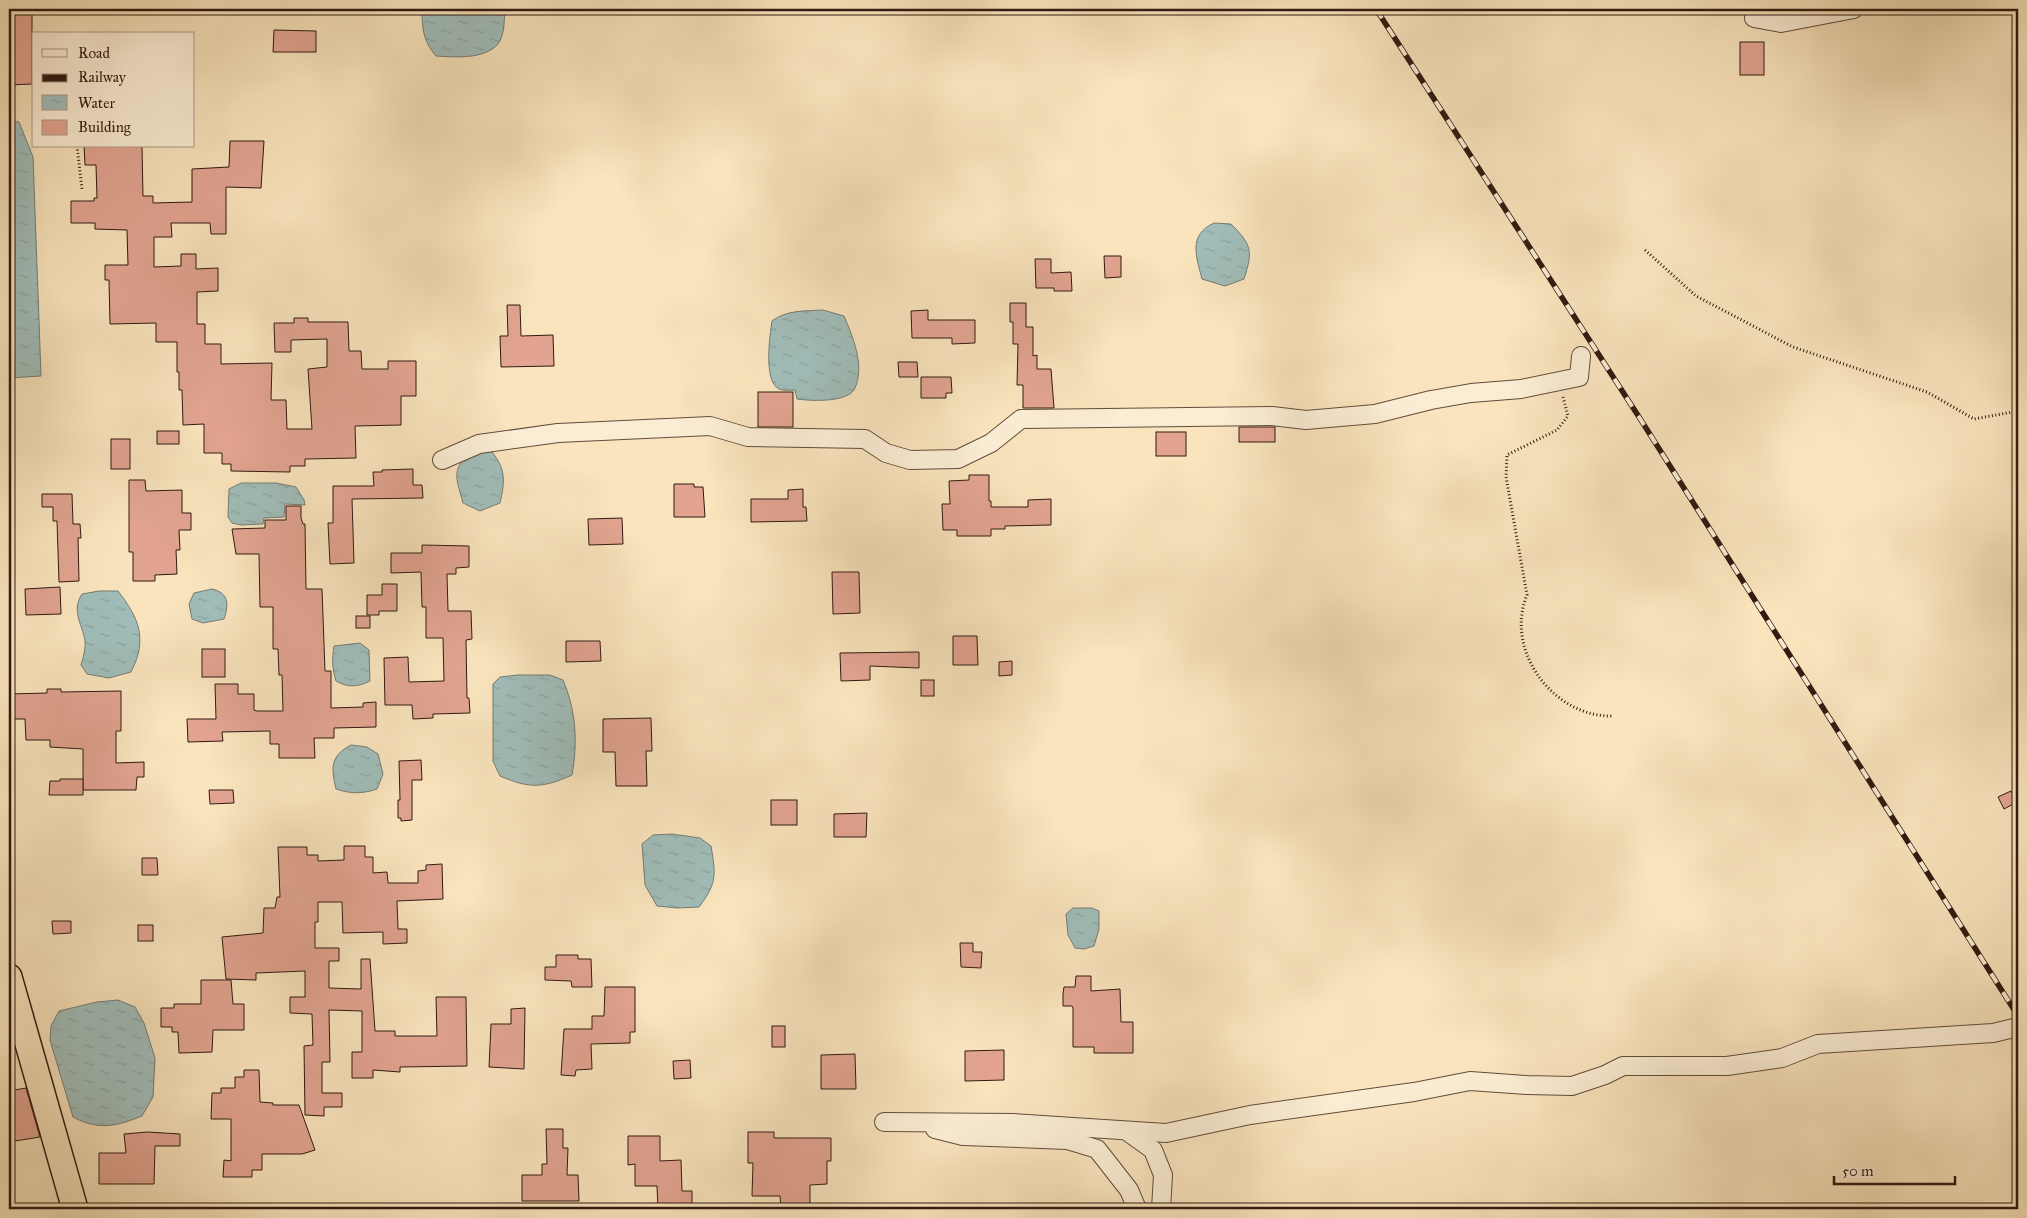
<svg xmlns="http://www.w3.org/2000/svg" width="2027" height="1218" font-family="'IM FELL Great Primer',serif">
<style>
.water{fill:url(#water-ripples);stroke:#737c75}
.building{fill:#e2a491;stroke:#301a10}
.lines{fill:none;stroke-linecap:round;stroke-linejoin:round}
.minor-casing{stroke:#624c3b;stroke-width:20}
.highway-casing{stroke:#301a10;stroke-width:28}
.path{stroke:#301a10;stroke-width:3;stroke-dasharray:1 2.5;stroke-linecap:butt}
.minor{stroke:#fbedd4;stroke-width:18}
.highway{stroke:#f9e4bd;stroke-width:25}
.rail-casing{stroke:#301a10;stroke-width:5.5}
.rail{stroke:#fbedd4;stroke-width:4;stroke-dasharray:11;stroke-linecap:butt}
</style>
<defs>
<pattern id="water-ripples" width="26" height="14" patternUnits="userSpaceOnUse" patternTransform="scale(1.25)"><rect width="26" height="14" fill="#a0bdb9"/><path d="M2 4q2-2 4 0t4 0M15 11q2-2 4 0t4 0" fill="none" stroke="#8aa29e"/></pattern>
</defs>
<rect width="100%" height="100%" fill="#f9e4bd"/>
<filter id="stains"><feTurbulence type="fractalNoise" baseFrequency=".004" numOctaves="4"/><feColorMatrix values="0 0 0 0 .2 0 0 0 0 .09 0 0 0 0 .02 0 0 0 .5 -.17"/></filter>
<radialGradient id="worn" r=".72"><stop offset=".6" stop-color="#630" stop-opacity="0"/><stop offset="1" stop-color="#630" stop-opacity=".3"/></radialGradient>
<g class="water">
<path d="M422 9H505C504 19 505 35 498 44 484 60 454 57 436 56 423 41 422 28 422 9Z"/>
<path d="M9 121 19 122 33 157 41 376 9 378Z"/>
<path d="M1214 223 1231 224C1252 245 1253 251 1244 279L1225 286 1202 279C1196 256 1188 235 1214 223Z"/>
<path d="M823 310 844 316C853 337 865 366 855 388 849 403 810 401 797 399L795 390C790 390 783 391 779 389 763 381 770 335 772 321 786 310 805 311 823 310Z"/>
<path d="M474 451 492 452C506 469 505 482 500 503L480 511 463 503C456 477 450 468 474 451Z"/>
<path d="M241 483H276L296 487 304 500 305 505 285 504 284 517 264 518 263 524 241 525 232 523 228 517 229 489Z"/>
<path d="M9 534C15 559 12 585 11 611H9Z"/>
<path d="M212 589C229 593 229 604 224 619L203 623 192 619 189 604 194 593Z"/>
<path d="M99 591H118C139 618 148 639 131 672L109 678 87 674 81 665C83 658 86 648 85 641 82 623 71 611 82 594Z"/>
<path d="M360 643 369 650 370 681C358 687 348 688 336 681 332 668 332 659 334 646Z"/>
<path d="M518 675H550L563 680C576 711 578 741 572 775 543 788 530 789 500 776L493 761V684L500 677Z"/>
<path d="M351 745 367 747 378 754 383 774 377 789C362 794 351 794 336 789 331 768 330 756 351 745Z"/>
<path d="M672 834 700 838 711 846C716 875 717 883 699 907L677 908 657 906 645 885 642 844 653 835Z"/>
<path d="M1073 908H1092L1099 911V929L1094 946 1084 949 1075 948 1068 935 1066 914Z"/>
<path d="M118 1000 135 1007 144 1023 155 1058 153 1097 142 1116C117 1126 99 1131 73 1117L50 1040 51 1026 59 1011 97 1002Z"/>
</g>
<g class="building">
<path d="M10 9H32V84L9 85Z"/>
<path d="M274 30 316 31V52H273Z"/>
<rect x="1740" y="42" width="24" height="33"/>
<path d="M230 141H264L261 188 226 187V234H211L210 223H171L172 237H154V267L181 266V254H196V269L218 268V291L197 292V324H205V344H221V364L272 363 271 400H286L287 429H312L308 369 327 367V339L291 340V352H275L274 323H294V318H308V322H348L349 351H361L362 369H388V361H416V396H401V425L355 426 356 458 305 459V466H290V472L231 471V464H222V453H204V424L183 425 182 390H179V372H177V342H156V323L110 324 109 280H105V265H128L127 230 95 229V223H71V201H94V198H97L96 165H85L84 146H142L143 196H153V203L192 202V169L229 167Z"/>
<path d="M1104 256H1121V277L1105 278Z"/>
<path d="M1035 259H1051V273L1071 272 1072 291H1054V288H1036Z"/>
<path d="M1010 303H1026V327H1033V356L1037 355V369H1051L1054 408H1023V385H1017L1018 344H1013V322H1010Z"/>
<path d="M507 305H520L521 336 553 335 554 366 501 367 500 336H508Z"/>
<path d="M928 310V320H975V343L952 344V338H912L911 311Z"/>
<path d="M898 362H917L918 377H899Z"/>
<path d="M921 377H951L952 393H946V398H921Z"/>
<rect x="758" y="392" width="35" height="35"/>
<rect x="1239" y="427" width="36" height="15"/>
<rect x="157" y="431" width="22" height="13"/>
<rect x="1156" y="432" width="30" height="24"/>
<rect x="111" y="439" width="19" height="30"/>
<path d="M413 469V485H422L423 498 352 499 354 563 330 564 328 523H333V486H374L373 472H382V470Z"/>
<path d="M969 475H989V501H991V507H1028V500L1051 499V525L1005 526V529H991V536H957V530H943L942 504H950L949 481 969 480Z"/>
<path d="M129 480H145L146 491 182 490V513H191V530H179L180 550H176L177 574 155 575V581H133V552H129Z"/>
<path d="M674 484H694V487H703L705 517H674Z"/>
<path d="M803 489V507H806L807 521 751 522V499H788V490Z"/>
<path d="M42 494H72L73 524H80L81 538H78L79 581 59 582 57 521H53V507H42Z"/>
<path d="M286 506H301V518L303 524H305L306 589H322L325 671H331V708L363 707V703L376 702V727L334 728V738H314L315 758H279V744H270V731L222 732 223 741 188 742 187 719H216L215 684H238V694H254V710L257 711H283L282 675H279L278 649H273V607H260L259 554H236L232 529 265 528V520H286Z"/>
<path d="M622 518 623 544 589 545 588 519Z"/>
<path d="M422 545 469 546V567L456 568V574H447L448 611H471L472 639 466 640 467 698H469L470 713 433 714V718L413 719 412 705H385L384 658 408 657 409 682 444 681 443 638H426V607H422L421 572 391 573V553H422Z"/>
<path d="M832 572H859L860 613 833 614Z"/>
<path d="M382 584H397V611H379V615H367V595H382Z"/>
<path d="M60 587 61 614 26 615 25 589Z"/>
<rect x="356" y="616" width="14" height="12"/>
<path d="M953 636H977L978 665H953Z"/>
<path d="M566 641H600L601 661 566 662Z"/>
<rect x="202" y="649" width="23" height="28"/>
<path d="M919 652V668L870 666V680L841 681 840 653Z"/>
<path d="M1012 661V675L999 676V662Z"/>
<rect x="921" y="680" width="13" height="16"/>
<path d="M47 689H61V692L121 691V731H116V763L144 762V777H137L136 790H83V749L50 747V740H26L25 719H9V694L47 693Z"/>
<path d="M651 718 652 751H646L647 786H616L615 752H603V719Z"/>
<path d="M421 760 422 780H412V820L401 821V818H398V800H400L399 761Z"/>
<path d="M60 779H83V795H49L50 781H60Z"/>
<path d="M209 790H233L234 803 210 804Z"/>
<path d="M2011 791 2017 802 2004 809 1998 797Z"/>
<rect x="771" y="800" width="26" height="25"/>
<path d="M867 813 866 837H834V814Z"/>
<path d="M344 846H365V857H373V873L387 872 388 883H418V871L426 870V865L442 864 443 899 397 901 398 929H407V943L383 944V932L343 933 342 902H318V922H315V948H339V961H329V988L361 989V959H370L375 1031H395V1036H437L436 997H466L467 1066 400 1067V1072L373 1070V1078H352V1052H362V1011L329 1010 330 1062H322V1093H342V1107H324V1116L305 1115 304 1046 313 1045 312 1014 290 1013V997H305V971L256 973V980L226 979 222 937 263 933 264 908H275L277 897H280L278 847H307V855H318V861L344 860Z"/>
<path d="M142 858H157L158 875H142Z"/>
<path d="M52 921H71V933L53 934Z"/>
<rect x="138" y="925" width="15" height="16"/>
<path d="M960 943H973V952H982L981 968 961 967Z"/>
<path d="M556 955H578V959H591L592 987H572L571 981 545 980V967H556Z"/>
<path d="M1076 976H1091V991L1120 989 1121 1022H1133V1053H1094V1047H1073V1008L1072 1006H1063V994L1064 987H1075Z"/>
<path d="M201 980H231L233 1004H244V1030H213L212 1052 179 1053 178 1032H172V1027H161V1008H174V1004H201Z"/>
<path d="M605 987H635V1032H630V1043L591 1044 592 1069 576 1070 575 1076 561 1075 564 1029H592V1016H604Z"/>
<path d="M525 1008 524 1069 489 1067 491 1024H511V1009Z"/>
<rect x="772" y="1026" width="13" height="21"/>
<path d="M1004 1050V1080L965 1081V1051Z"/>
<path d="M855 1054 856 1089H821V1055Z"/>
<path d="M690 1060 691 1078 674 1079 673 1061Z"/>
<path d="M244 1070H259L260 1102 273 1103V1105H299L315 1150 302 1154H262V1170H252V1177H223L224 1160 231 1161V1119H211L212 1093H221V1088H235V1077H244Z"/>
<path d="M26 1088 40 1137 9 1142V1091Z"/>
<path d="M546 1129H563V1148H568L567 1175H578L579 1201H522V1175H542V1164H547Z"/>
<path d="M148 1132 180 1134V1146H155L154 1184H99V1153H126L124 1134Z"/>
<path d="M748 1132H774V1138H831V1161H827V1184L810 1185V1209H781L780 1196H752L753 1163H748Z"/>
<path d="M628 1136H660V1161L681 1160 682 1191H692V1209H658L657 1186H635V1164L628 1165Z"/>
</g>
<g class="lines">
<g class="minor-casing">
<g id="minor">
<path d="M1754 18 1781 23 1854 9"/>
<path d="M442 460 479 444 558 433 710 426 748 437 865 439 886 453 910 460 958 459 991 443 1021 419 1272 416 1306 420 1375 414 1431 400 1471 393 1521 389 1579 377 1581 356"/>
<path d="M884 1122 1012 1123 1166 1133 1250 1115 1414 1092 1470 1081 1527 1085 1572 1086 1605 1075 1623 1066H1727L1782 1058 1818 1044 1993 1033 2018 1027"/>
<path d="M935 1129 963 1136 1067 1140 1097 1149 1129 1190 1137 1209"/>
<path d="M1128 1132 1153 1150 1163 1175 1161 1209"/>
</g>
</g>
<g class="highway-casing">
<path id="highway" d="M9 977 75 1209"/>
</g>
<g class="path">
<path d="M77 146 82 189"/>
<path d="M1645 250 1696 296 1793 347 1927 392 1974 419 2018 411"/>
<path d="M1563 397 1568 416 1557 430 1507 455 1506 477 1527 595C1504 650 1553 717 1612 716"/>
</g>
<use href="#minor" class="minor"/>
<use href="#highway" class="highway"/>
<g class="rail-casing">
<path id="rail" d="M1376 9 1639 417 2018 1016"/>
</g>
<use href="#rail" class="rail"/>
</g>
<rect width="2027" height="1218" fill="none" stroke="#f9e4bd" stroke-width="30"/>
<rect x="10" y="10" width="2007" height="1198" fill="none" stroke="#301a10" stroke-width="2.5"/>
<rect x="15" y="15" width="1997" height="1188" fill="none" stroke="#301a10"/>
<rect x="32" y="32" width="162" height="115" fill="#fbedd4" stroke="#aa9986"/>
<rect x="42" y="49" width="25" height="8" fill="#fbedd4" stroke="#aa9986"/>
<text x="78" y="58" font-size="15" fill="#301a10">Road</text>
<rect x="42" y="74" width="25" height="8" fill="#301a10" stroke="#aa9986"/>
<text x="78" y="82" font-size="15" fill="#301a10">Railway</text>
<rect x="42" y="95" width="25" height="15" fill="url(#water-ripples)" stroke="#aa9986"/>
<text x="78" y="108" font-size="15" fill="#301a10">Water</text>
<rect x="42" y="120" width="25" height="15" fill="#e2a491" stroke="#aa9986"/>
<text x="78" y="132" font-size="15" fill="#301a10">Building</text>
<path d="M1834 1176v8h121v-8" fill="none" stroke="#301a10" stroke-width="2.5"/>
<text x="1842" y="1176" font-size="15" fill="#301a10" stroke="#fbedd4" stroke-width="4" paint-order="stroke">50 m</text>
<rect width="100%" height="100%" filter="url(#stains)"/>
<rect width="100%" height="100%" fill="url(#worn)"/>
</svg>
